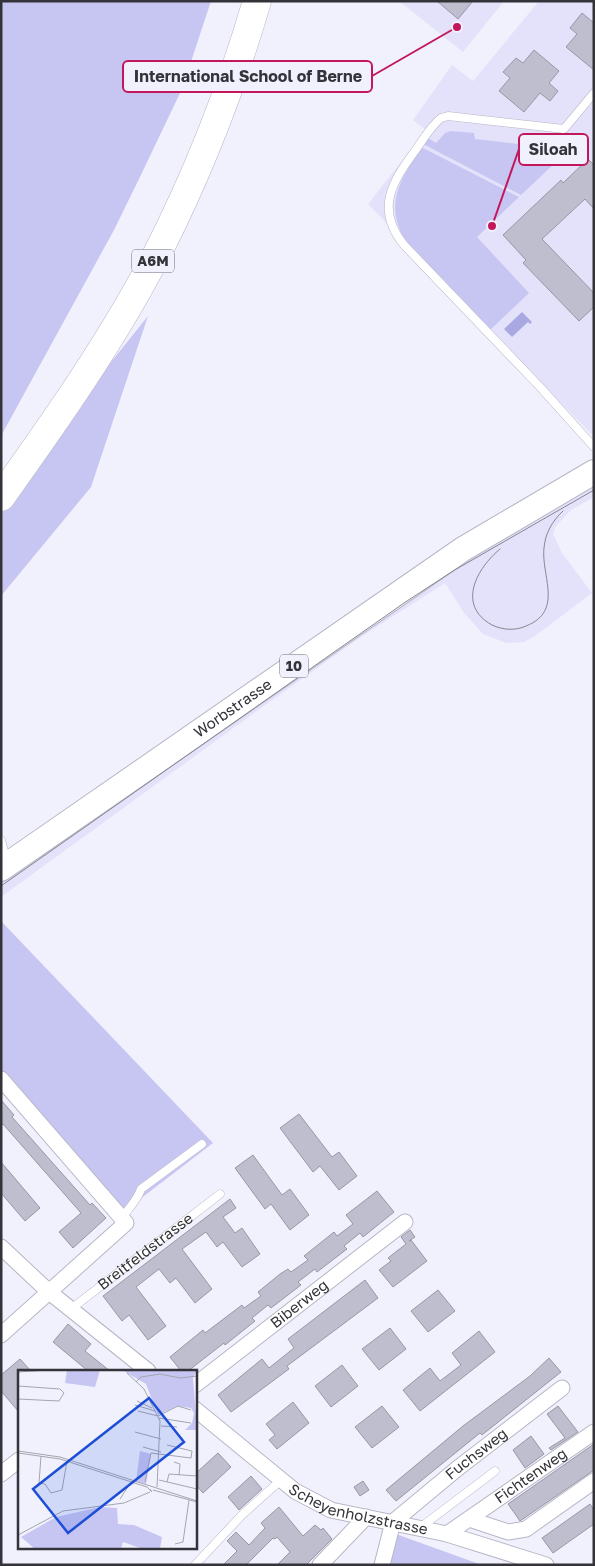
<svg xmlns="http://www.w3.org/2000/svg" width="595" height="1566" font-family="'Golos Text',sans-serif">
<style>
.built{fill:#e3e2fa}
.green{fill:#c7c6f3}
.water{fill:#aaa8e3}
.building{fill:#bebece;stroke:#9797a6}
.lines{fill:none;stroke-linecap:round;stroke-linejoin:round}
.lane-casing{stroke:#b6b6c5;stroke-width:9}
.street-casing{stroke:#b6b6c5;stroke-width:17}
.primary-casing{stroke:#b6b6c5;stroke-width:26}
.highway-casing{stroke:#b6b6c5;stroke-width:29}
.lane{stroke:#fff;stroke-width:8}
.street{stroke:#fff;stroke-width:15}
.primary{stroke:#fff;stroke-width:24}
.highway{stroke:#fff;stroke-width:28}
.tram{stroke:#868690;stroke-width:1}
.labels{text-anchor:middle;stroke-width:5;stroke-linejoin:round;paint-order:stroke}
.shield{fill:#f1f1fe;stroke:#6c6c74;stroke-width:1}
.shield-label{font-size:14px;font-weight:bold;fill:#333339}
.street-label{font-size:15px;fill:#333339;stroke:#f1f1fe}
.inset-road{fill:none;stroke:#a5a5af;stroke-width:1}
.view{fill:#1d4ed8;fill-opacity:0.15;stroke:#1d4ed8;stroke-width:2.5}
.inset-edge{fill:none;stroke:#333339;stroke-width:2.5}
.leader{fill:none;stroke:#c2185b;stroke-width:2}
.callout-dot{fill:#c2185b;stroke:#f1f1fe;stroke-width:2}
.callout{fill:#f1f1fe;stroke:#c2185b;stroke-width:2}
.callout-label{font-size:16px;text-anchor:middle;font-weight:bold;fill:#333339}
</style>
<rect width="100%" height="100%" fill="#f1f1fe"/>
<g class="built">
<path d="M399 1H504L463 52Z"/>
<path d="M539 1H594V437L368 204 426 130 413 120 452 65 473 81Z"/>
<path d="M594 483V497L571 510 556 526 553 534 562 553 592 593 535 636 524 642 506 643 483 634 464 613 445 583 361 637 268 703 1 897V880L438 572Z"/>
</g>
<g class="green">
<path d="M1 1H211L182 89 138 181 114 230 1 436Z"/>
<path d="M451 131 474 133 475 139 553 148 555 142 569 143 572 147 521 195 423 144 428 138 436 143 445 133Z"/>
<path d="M421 147 519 197 477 237 529 293 490 330 407 243C383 206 400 180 421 147Z"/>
<path d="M148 316 91 487 1 596V514L71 412Z"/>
<path d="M1 921 213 1143 118 1216 1 1087Z"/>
<path d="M396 1534 482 1565H389Z"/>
</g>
<path class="water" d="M522 312 532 322 530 324 528 322 512 337 504 329Z"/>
<g class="building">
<path d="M437 1H473L458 19Z"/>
<path d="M582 13 594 23V70L566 47 577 34 570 28Z"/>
<path d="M534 50 559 71 549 83 558 91 550 101 540 93 524 112 499 91 510 78 503 72 516 58 523 63Z"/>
<path d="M588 159 594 165V209L585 199 542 239 594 293V307L579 321 523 263 526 260 503 235 561 180 563 183Z"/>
<path d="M1 1100 14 1115 12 1117 90 1205 92 1203 106 1218 73 1248 59 1232 81 1213 3 1124 1 1126Z"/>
<path d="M299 1114 332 1157 339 1152 357 1176 339 1190 320 1166 313 1172 280 1128Z"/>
<path d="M253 1155 282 1195 290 1189 309 1215 290 1230 271 1204 265 1209 235 1168Z"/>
<path d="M1 1162 40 1208 25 1221 1 1193Z"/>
<path d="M377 1191 394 1212 363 1237 360 1233 344 1246 347 1249 317 1272 315 1269 298 1282 301 1285 271 1308 268 1305 252 1318 255 1321 225 1345 224 1343 188 1371H181L170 1357 203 1330 205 1333 242 1305 244 1308 261 1296 258 1292 280 1274 288 1269 291 1272 308 1260 304 1256 334 1232 337 1236 353 1224 346 1215Z"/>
<path d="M230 1199 236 1208 223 1217 235 1233 242 1228 260 1254 242 1267 223 1242 217 1247 206 1232 182 1249 212 1289 195 1303 176 1278 170 1283 159 1269 136 1287 166 1326 148 1340 129 1315 122 1321 103 1296Z"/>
<path d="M410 1230 415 1237 409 1241 411 1240 427 1261 393 1287 379 1270 391 1261 388 1258 406 1244 401 1237Z"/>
<path d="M365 1280 378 1298 287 1366 289 1369 231 1412 218 1395 262 1359 269 1368 294 1348 288 1339Z"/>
<path d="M438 1290 455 1311 428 1332 411 1311Z"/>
<path d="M68 1324 91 1344 85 1351 110 1371H88L53 1342Z"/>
<path d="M390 1328 406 1349 379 1370 362 1349Z"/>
<path d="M479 1331 495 1352 420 1411 403 1390 430 1368 440 1381 461 1365 452 1353Z"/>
<path d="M549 1358 561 1372 482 1435 480 1433 396 1501 386 1490 463 1426 530 1376Z"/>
<path d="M20 1359 31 1371H19V1412L1 1391V1375Z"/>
<path d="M342 1365 358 1386 331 1407 315 1386Z"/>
<path d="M293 1402 309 1423 277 1449 269 1440 275 1435 266 1424Z"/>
<path d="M382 1406 399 1427 372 1448 355 1427Z"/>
<path d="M558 1406 578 1432 551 1450 549 1448 565 1438 547 1414Z"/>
<path d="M531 1436 544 1454 525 1468 513 1450Z"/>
<path d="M594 1444V1470L520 1521 508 1504Z"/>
<path d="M218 1453 231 1467 203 1493 195 1484V1474Z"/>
<path d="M251 1476 262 1489 239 1510 228 1497Z"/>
<path d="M363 1481 369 1490 360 1496 354 1487Z"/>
<path d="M590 1504 594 1510V1524L553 1553 542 1538Z"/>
<path d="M279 1507 303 1536 315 1525 321 1530 323 1528 332 1539 306 1565H277L290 1552 277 1537 275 1539 273 1538 246 1565H223L237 1551 227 1541 236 1532 249 1545 265 1528 261 1523Z"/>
</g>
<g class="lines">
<g class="lane-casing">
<g id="lane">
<path d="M594 93 564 129 448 116 441 118C431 126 424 138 417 148 393 181 374 208 404 245L541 388 594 447"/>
<path d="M1 840 7 862"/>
<path d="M123 1217C129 1207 137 1201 141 1189L202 1144"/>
<path id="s1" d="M71 1309 220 1194"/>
<path d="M421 1527 495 1471"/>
<path d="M195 1565 242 1515 281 1480"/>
</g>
</g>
<g class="street-casing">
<g id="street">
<path d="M1 1079 126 1223 1 1335"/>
<path d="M1 1247 48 1291 148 1371"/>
<path id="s2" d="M195 1385 405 1222"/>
<path id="s3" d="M195 1409 295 1491 331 1510 447 1534 546 1565"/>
<path d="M1 1474 19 1460"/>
<path d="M469 1519 508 1532 526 1529 594 1481"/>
<path id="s4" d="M447 1534 594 1432"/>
<path d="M320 1565 366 1517"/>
<path id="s5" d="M382 1565 393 1522 458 1468 562 1388"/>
</g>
</g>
<g class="primary-casing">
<g id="primary">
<path id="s6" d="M1 869 463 549 594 472"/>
</g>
</g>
<g class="highway-casing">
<path id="highway" d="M1 497C56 420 111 342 155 258 197 176 231 90 257 1"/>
</g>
<use href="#lane" class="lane"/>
<use href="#street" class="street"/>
<use href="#primary" class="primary"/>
<use href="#highway" class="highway"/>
<g class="tram">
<path d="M500 549C477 568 456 605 492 625 503 630 515 631 526 626 564 611 541 576 544 548 545 534 552 521 563 511"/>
<path d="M1 886 404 603 453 571 594 490"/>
</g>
</g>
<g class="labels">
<g class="shield">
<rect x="132" y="249.5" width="42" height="23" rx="4"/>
<rect x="280" y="654.5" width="28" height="23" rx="4"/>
</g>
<g class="shield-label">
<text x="153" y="266">A6M</text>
<text x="294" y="671">10</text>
</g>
<g class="street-label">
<text dy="5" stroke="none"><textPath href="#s6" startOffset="282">Worbstrasse</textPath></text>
<text dy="5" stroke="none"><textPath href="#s1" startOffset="94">Breitfeldstrasse</textPath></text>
<text dy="5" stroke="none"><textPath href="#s2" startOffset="132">Biberweg</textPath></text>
<text dy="5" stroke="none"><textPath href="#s5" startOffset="152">Fuchsweg</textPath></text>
<text dy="5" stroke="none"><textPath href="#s4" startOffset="102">Fichtenweg</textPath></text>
<text dy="5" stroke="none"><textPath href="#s3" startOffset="196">Scheyenholzstrasse</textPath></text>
</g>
</g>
<g transform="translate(18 1370)">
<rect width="179" height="179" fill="#f1f1fe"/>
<path d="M49 0H82L77 17 47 13ZM104 0H179L175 8 179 60H167L174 53 176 43 173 38 159 36 140 45 128 14ZM122 81 133 84 128 114 118 111ZM82 137 99 138 100 154 116 155 144 167 142 179H125L105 172 103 179H17L3 167 38 147Z" fill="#c7c6f3"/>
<path class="inset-road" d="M0 2 31 0M109 3 126 19 142 51 139 117M118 12 123 7 142 4 162 8 179 6M0 16 42 19 46 23 41 31 0 29M119 31 134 38M117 35 137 41M120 41 140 46 160 36 173 40M141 48 173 53M143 56 159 57M117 62 143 69M125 77 143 82M0 81 42 87 179 131M0 83 42 89 129 117 134 122 132 119M23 86 21 113 27 114 33 123 44 120 49 91M156 92 162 94 161 105M141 110 179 119M127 112 133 83 173 88 174 81 149 75M149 112 151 104 179 106M135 120 179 132M102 129 113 112M0 165 45 141 106 133 132 122M157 174 165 172 171 130"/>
<path class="view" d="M131 28 166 72 50 163 15 119Z"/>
<rect width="179" height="179" class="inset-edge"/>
</g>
<path class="leader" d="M457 27L372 76M492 226L519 149"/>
<g class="callout-dot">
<circle cx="457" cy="27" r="5"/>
<circle cx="492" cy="226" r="5"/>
</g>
<g class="callout">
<rect x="123" y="61" width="249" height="31" rx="5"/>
<rect x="519" y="134" width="69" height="31" rx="5"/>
</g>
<g class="callout-label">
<text x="248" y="82">International School of Berne</text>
<text x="553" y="155">Siloah</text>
</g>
<rect width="595" height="1566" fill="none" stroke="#333339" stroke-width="5"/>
</svg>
